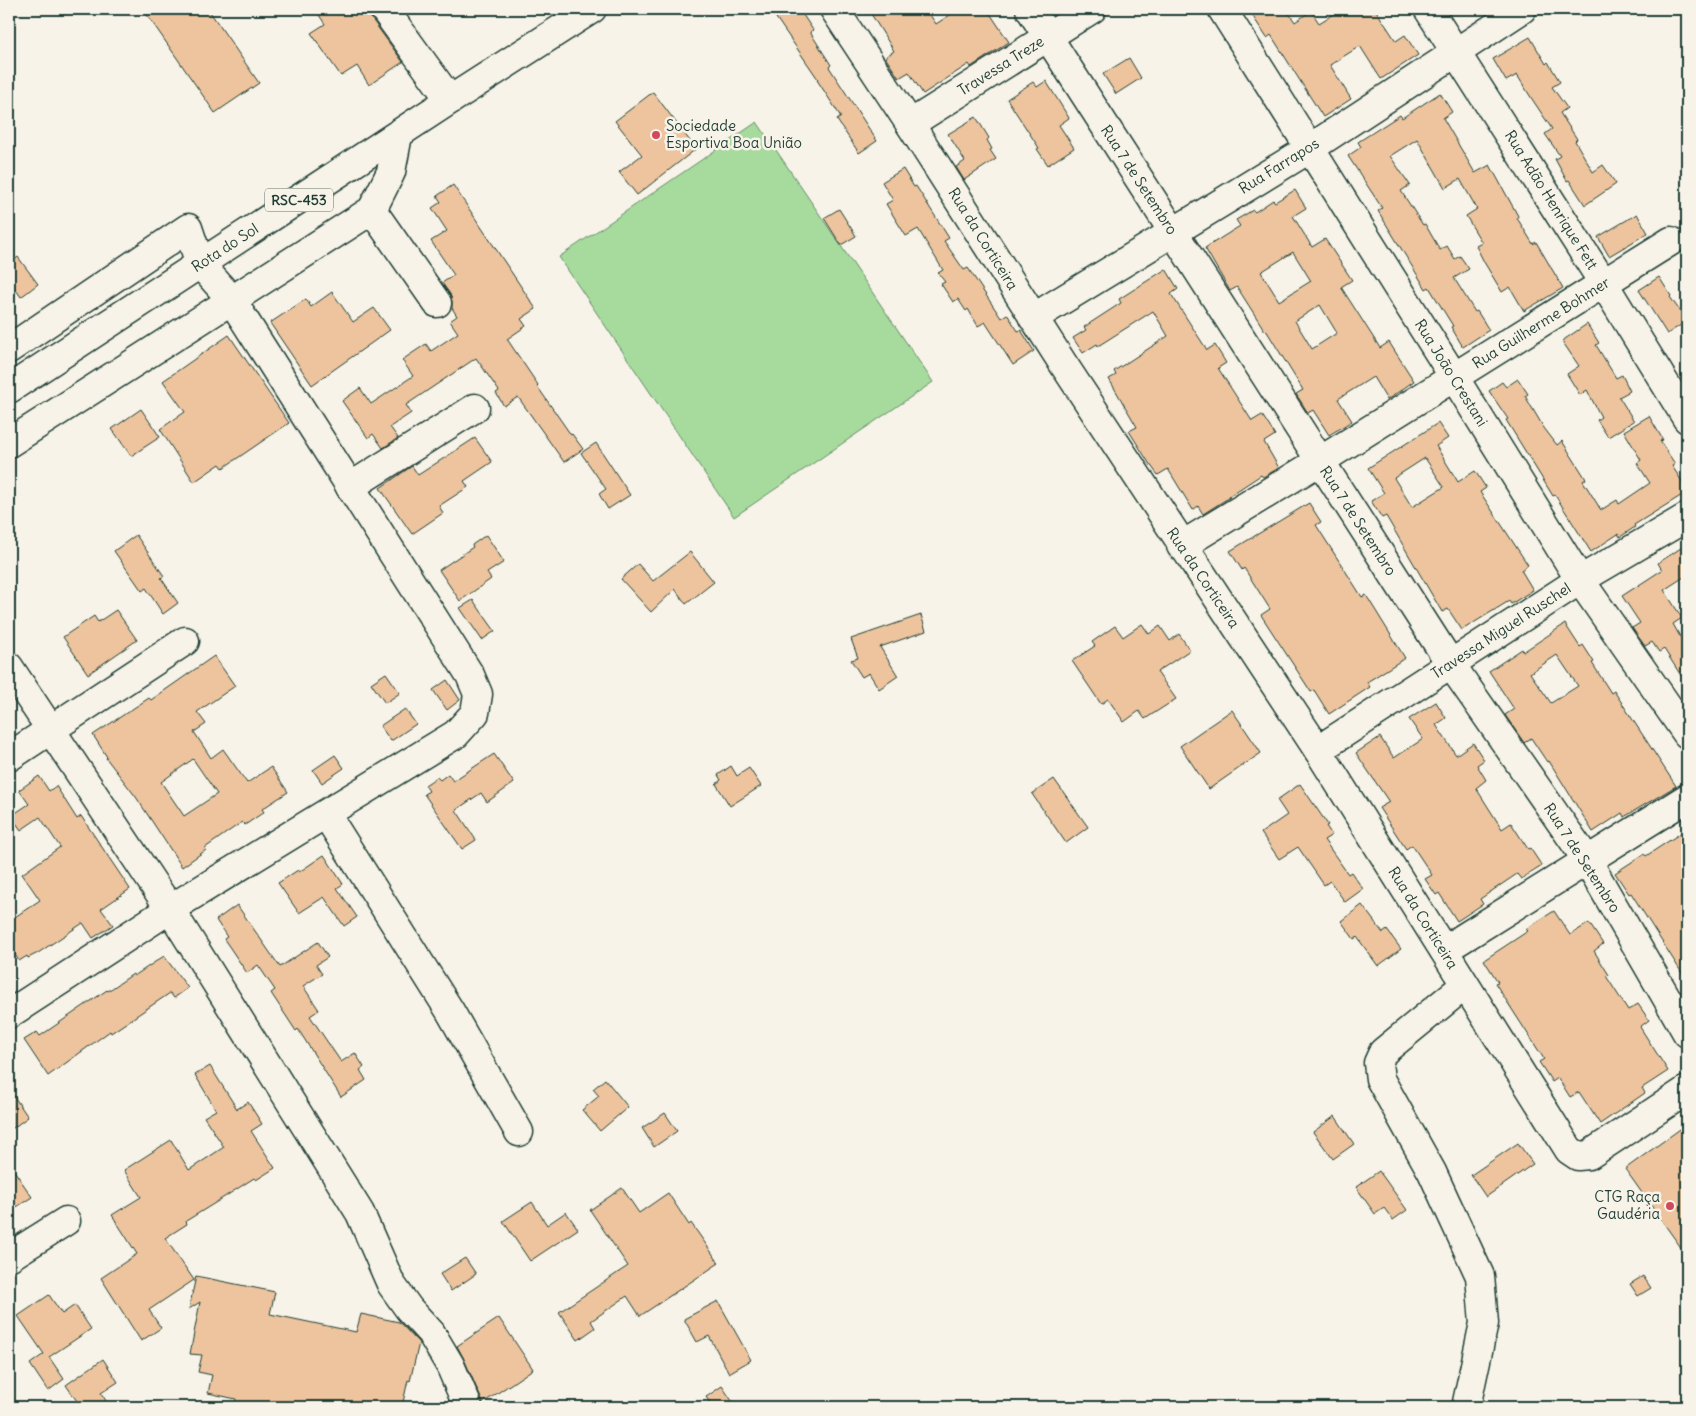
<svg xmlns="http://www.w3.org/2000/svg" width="1696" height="1416" font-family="Delius,sans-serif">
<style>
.green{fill:#a7db9d;stroke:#638c68}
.building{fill:#edc49d;stroke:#1f3d34;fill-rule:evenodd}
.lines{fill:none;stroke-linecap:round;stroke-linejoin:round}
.minor-casing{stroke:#1f3d34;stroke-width:31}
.highway-casing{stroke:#1f3d34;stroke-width:31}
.minor{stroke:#f7f3e8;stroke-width:28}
.highway{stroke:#f7f3e8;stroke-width:28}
.poi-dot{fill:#d1495b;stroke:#f7f3e8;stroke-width:2}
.labels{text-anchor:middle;stroke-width:5;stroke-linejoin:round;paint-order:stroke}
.shield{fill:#f7f3e8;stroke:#60746a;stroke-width:1}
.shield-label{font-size:14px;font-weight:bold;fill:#1f3d34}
.street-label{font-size:15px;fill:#1f3d34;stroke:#f7f3e8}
.poi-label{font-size:15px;fill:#1f3d34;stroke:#f7f3e8;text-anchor:start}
</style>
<rect width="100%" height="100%" fill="#f7f3e8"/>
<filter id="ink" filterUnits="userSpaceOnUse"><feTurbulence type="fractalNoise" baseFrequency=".02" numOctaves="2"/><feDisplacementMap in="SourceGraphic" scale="10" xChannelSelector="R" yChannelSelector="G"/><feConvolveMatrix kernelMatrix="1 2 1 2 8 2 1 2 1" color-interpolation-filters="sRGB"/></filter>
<g filter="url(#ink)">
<path class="green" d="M757 122 933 382 734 517 559 257Z"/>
<g class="building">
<path d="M143 9H208L259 83 215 113Z"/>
<path d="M315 9H369L371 18 403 62 369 85 357 66 341 76 311 33 325 24Z"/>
<path d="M770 9H799L813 30 810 32 831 65 829 67 877 141 859 153 837 120 841 117 817 80 818 79Z"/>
<path d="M868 9H926L936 24 959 9H987L1009 42 971 67 969 64 923 94 909 72 899 78 885 57 894 51Z"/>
<path d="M1248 9H1286L1295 22 1311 11 1319 23 1342 9H1375L1396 41 1405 35 1418 55 1381 79 1360 46 1330 65 1351 99 1323 117 1271 35 1267 38Z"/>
<path d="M1530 37 1546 64 1548 62 1560 82 1552 87 1567 108 1560 113 1577 139 1575 141 1593 172 1603 165 1616 184 1585 205 1569 180 1567 181 1555 159 1560 156 1545 134 1552 129 1532 99 1517 75 1506 81 1493 59Z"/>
<path d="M1129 58 1141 78 1116 94 1103 74Z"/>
<path d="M1046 81 1069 118 1059 125 1074 148 1048 165 1037 149 1039 148 1007 99 1033 82 1037 87Z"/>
<path d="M653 92 696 149 637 195 619 172 642 155 615 121Z"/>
<path d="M1440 93 1452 112 1443 118 1475 173 1490 165 1518 216 1517 218 1533 244 1536 242 1563 288 1524 311 1510 287 1502 292 1484 262 1476 246 1482 243 1466 216 1477 209 1460 179 1445 188 1417 139 1390 156 1410 185 1401 191 1423 225 1425 224 1440 250 1447 246 1455 259 1460 256 1469 269 1454 278 1475 312 1477 311 1489 330 1463 347 1451 327 1453 326 1429 287 1426 289 1378 211 1382 208 1348 156 1361 147 1358 142 1400 115 1402 118Z"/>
<path d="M976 117 989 138 987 140 992 149 990 150 996 159 964 180 956 167 965 161 948 134Z"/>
<path d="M903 169 914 187 916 186 949 238 944 241 964 270 968 268 1001 318 1007 314 1018 331 1021 330 1034 351 1013 365 985 322 978 326 968 309 966 311 958 299 953 302 941 284 945 282 938 273 943 270 918 229 906 236 886 204 893 200 882 182Z"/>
<path d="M453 185 536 309 521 319 526 326 507 339 538 385 537 386 571 435 572 434 583 449 564 462 518 397 504 406 496 393 499 391 476 358 406 405 411 413 390 427 398 438 383 448 373 434 368 438 342 401 360 388 371 404 413 376 402 360 426 344 431 351 458 333 450 321 457 316 452 308V301L450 294 442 283 454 275 431 241 447 231 432 208 441 202 437 196Z"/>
<path d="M1295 190 1306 208 1293 216 1312 247 1325 239 1352 280 1341 287 1380 348 1389 342 1414 381 1387 400 1373 377 1338 399 1352 421 1329 435 1313 410 1308 413 1296 394 1303 390 1266 330 1265 331 1237 287 1230 291 1205 248 1240 226 1236 220 1253 210 1255 212 1273 200 1275 202ZM1293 252 1311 281 1279 301 1261 272ZM1320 305 1337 333 1312 349 1295 321Z"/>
<path d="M839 209 856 236 841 245 824 218Z"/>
<path d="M1637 214 1648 233 1609 256 1598 237Z"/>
<path d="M18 257 38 284 21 297 9 280V264Z"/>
<path d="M1166 269 1178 289 1171 294 1207 350 1215 345 1226 363 1218 368 1252 421 1262 415 1275 435 1264 442 1279 468 1263 477 1261 475 1229 496 1230 497 1203 514 1198 506 1193 510 1168 469 1158 475 1149 463 1129 431 1137 427 1109 379 1116 375 1114 371 1168 336 1153 311 1098 346 1097 344 1083 353 1073 338 1086 330 1084 327 1121 303 1119 299Z"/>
<path d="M1659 277 1671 296 1670 297 1687 321 1667 334 1639 290Z"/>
<path d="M332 292 353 322 374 308 390 330 312 385 270 323 306 299 311 307Z"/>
<path d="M1587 324 1599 343 1596 345 1616 378 1622 375 1630 391 1619 397 1634 421 1608 437 1597 420 1601 417 1587 390 1580 395 1567 374 1579 366 1562 341Z"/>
<path d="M229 335 289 423 223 468 220 464 194 482 160 429 185 412 163 381Z"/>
<path d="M1518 379 1528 394 1525 396 1544 428 1557 445 1562 441 1586 479 1583 481 1601 510 1617 500 1619 504 1650 483 1637 463 1641 460 1624 431 1649 416 1663 440 1660 441 1675 464 1672 466 1687 489V492L1634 525 1635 527 1620 537 1618 534 1591 552 1555 495 1553 496 1506 420 1508 419 1489 391 1502 382 1506 387Z"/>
<path d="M141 409 160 437 131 456 112 429Z"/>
<path d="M1438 423 1448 438 1436 446 1458 482 1475 471 1486 488 1480 492 1528 565 1521 570 1533 590 1511 604 1509 601 1462 630 1448 609 1442 612 1386 516 1382 518 1371 501 1384 493 1368 468ZM1425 458 1444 487 1412 507 1394 478Z"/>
<path d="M475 438 492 462 464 481 468 487 439 506 443 513 412 534 380 488 412 466 418 475Z"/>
<path d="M596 443 630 495 608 509 599 494 606 489 581 453Z"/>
<path d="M1309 503 1321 522 1316 525 1362 597 1366 595 1405 658 1367 682 1370 687 1329 714 1314 690 1311 692 1261 615 1270 609 1244 568 1242 570 1230 551Z"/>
<path d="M136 535 164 576 161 578 178 603 163 614 146 588 142 591 114 551Z"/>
<path d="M486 535 504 562 487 573 491 579 460 601 439 570 473 547 472 545Z"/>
<path d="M1687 544V575L1664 590 1682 618 1673 624 1687 649V685L1664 649 1659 652 1652 642 1645 646 1632 628 1640 623 1622 596 1662 570 1658 563Z"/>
<path d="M690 552 714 582 686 604 675 589 651 612 621 579 638 564 653 581Z"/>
<path d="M473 600 495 631 482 640 460 608Z"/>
<path d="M116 610 137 640 88 674 63 637 94 616 98 622Z"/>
<path d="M921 615 926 631 880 647 898 676 879 689 869 673 862 677 851 660 858 658 851 639Z"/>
<path d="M1142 624 1149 634 1160 626 1170 641 1179 634 1190 650 1157 672 1176 699 1145 719 1139 711 1124 722 1108 699 1101 704 1072 661 1095 646 1092 642 1115 626 1123 637Z"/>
<path d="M1565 624 1580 647 1583 645 1594 662 1592 663 1611 693 1614 691 1676 786 1624 817 1622 813 1593 832 1549 761 1547 762 1531 738 1524 743 1505 715 1514 709 1489 671 1522 649 1523 652ZM1557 655 1578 686 1551 703 1530 673Z"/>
<path d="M214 656 235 686 197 712 206 724 194 732 211 758 223 749 247 783 271 767 288 792 262 809 264 812 245 825 242 822 205 848 206 850 182 867 136 797 106 758 107 757 93 735 149 698 151 700ZM193 759 217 794 184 816 161 782Z"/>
<path d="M386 673 400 693 385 703 371 683Z"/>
<path d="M447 680 460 700 447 710 433 690Z"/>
<path d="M1436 702 1446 718 1436 725 1456 755 1473 743 1484 760 1477 765 1486 780 1476 788 1502 829 1511 823 1528 849 1530 848 1542 866 1521 879 1517 874 1480 899 1483 904 1457 921 1439 893 1436 895 1425 879 1432 875 1412 845 1406 849 1379 808 1389 802 1356 753 1380 737 1394 758 1423 739 1409 719Z"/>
<path d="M405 709 416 724 391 741 380 726Z"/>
<path d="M1232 710 1261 753 1209 789 1180 746Z"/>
<path d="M494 754 514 783 487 802 481 793 456 810 476 840 462 849 424 794 429 791 425 785 437 777 440 780 448 774 453 781Z"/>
<path d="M335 755 344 768 322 783 313 770Z"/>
<path d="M731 766 737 776 749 768 761 786 730 806 716 784 721 780 718 775Z"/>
<path d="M39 776 49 791 56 786 77 819 81 816 130 889 101 909 113 925 93 938 83 923 38 953 28 958 27 956 19 961 9 945V921L40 900 22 874 60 847 40 817 21 830 11 816 29 804 19 790Z"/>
<path d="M1054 779 1088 827 1066 843 1032 794Z"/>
<path d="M1300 784 1328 825 1326 826 1332 835 1324 840 1348 874 1351 872 1363 889 1345 902 1330 881 1324 885 1298 847 1279 859 1261 833 1287 815 1277 800Z"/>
<path d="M1687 829V981L1631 893 1629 894 1615 873 1644 854 1646 856Z"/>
<path d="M324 855 343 884 337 888 357 917 344 926 324 897 299 913 278 883 298 870 299 872Z"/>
<path d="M237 905 280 967 318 942 328 957 316 965 322 974 303 986 319 1010 310 1016 341 1062 355 1053 364 1067 360 1070 366 1080 341 1097 298 1029 296 1031 271 993 275 990 258 965 247 973 224 939 227 937 216 920Z"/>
<path d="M1362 905 1383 933 1387 930 1401 949 1378 966 1357 937 1354 939 1341 921Z"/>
<path d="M1554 911 1570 935 1589 923 1603 944 1594 951 1609 975 1606 976 1628 1010 1638 1004 1649 1020 1640 1027 1668 1071 1642 1088 1645 1093 1600 1124 1579 1092 1570 1097 1558 1078 1552 1082 1539 1062 1544 1059 1495 983 1498 982 1484 960 1528 931 1526 929Z"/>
<path d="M164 956 188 988 174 998 170 993 111 1033 110 1031 48 1076 24 1040 37 1032 40 1036 107 990 108 991 133 974 134 976Z"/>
<path d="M210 1066 237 1109 248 1102 262 1124 251 1131 275 1168 256 1180 254 1178 215 1203 186 1221 187 1224 165 1238 194 1280 149 1310 161 1328 141 1341 101 1278 137 1254 112 1215 141 1197 124 1170 171 1140 189 1170 224 1147 204 1117 216 1110 195 1075Z"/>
<path d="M605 1079 628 1107 600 1131 582 1110 599 1096 593 1089Z"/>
<path d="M9 1089 28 1117 9 1131Z"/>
<path d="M665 1113 677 1131 654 1147 642 1128Z"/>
<path d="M1335 1116 1354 1144 1333 1159 1313 1132Z"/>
<path d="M1687 1124V1256L1625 1169Z"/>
<path d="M1518 1143 1533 1164 1486 1197 1471 1175Z"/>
<path d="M9 1163 32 1197 9 1212Z"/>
<path d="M1379 1171 1407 1210 1393 1220 1384 1208 1375 1214 1356 1187Z"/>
<path d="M622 1188 639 1213 668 1193 689 1225 691 1223 719 1263 640 1316 627 1296 591 1321 595 1328 578 1340 559 1312 628 1266 590 1210Z"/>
<path d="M532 1202 547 1225 566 1212 578 1229 530 1261 503 1221Z"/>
<path d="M465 1258 476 1274 451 1291 440 1274Z"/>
<path d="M196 1276 275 1292 270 1314 356 1332 361 1314 399 1322 419 1343 410 1381 408 1380 402 1407H235L236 1399 208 1393 212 1375 198 1372 202 1355 190 1354 200 1302 189 1309Z"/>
<path d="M1643 1276 1651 1288 1638 1296 1630 1284Z"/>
<path d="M49 1295 62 1314 75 1305 91 1329 49 1357 64 1379 48 1391 30 1364 44 1354 18 1316Z"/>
<path d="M718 1301 751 1360 729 1373 709 1336 697 1342 684 1319Z"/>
<path d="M499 1318 533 1369 483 1403 464 1359 457 1346Z"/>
<path d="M103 1359 118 1382 101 1393 110 1407H81L66 1385Z"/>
<path d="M722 1386 736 1407H713L706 1397Z"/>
</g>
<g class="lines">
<g class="minor-casing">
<g id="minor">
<path d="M384 9 450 100"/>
<path d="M834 9 910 124 1062 362 1318 750 1569 1150 1578 1156 1589 1155 1687 1090"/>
<path d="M1030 9 1450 663 1587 860 1687 1033"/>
<path d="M1222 9 1454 377 1580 580 1687 734"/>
<path d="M1428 9 1604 284 1687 419"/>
<path d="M910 124 1092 9"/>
<path d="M372 210 437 303"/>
<path d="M1033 318 1309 149 1522 9"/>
<path d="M9 349 188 228 200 264 231 299 470 675 478 694 475 713 456 734 170 909 9 1014"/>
<path d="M9 443 372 210 391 172 398 135"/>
<path d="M350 487 475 408"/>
<path d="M1181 546 1320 461 1671 241"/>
<path d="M9 667 170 909 360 1213 391 1284 409 1309 431 1333 450 1365 468 1407"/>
<path d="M1318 750 1580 580 1687 517"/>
<path d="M9 757 185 641"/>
<path d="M326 814 450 1011 519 1132"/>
<path d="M1444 950 1687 798"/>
<path d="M1465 985 1383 1052 1378 1063 1380 1079 1432 1172 1480 1276 1484 1323 1466 1407"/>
<path d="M9 1257 66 1221"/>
</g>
</g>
<g class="highway-casing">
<path id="highway" d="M9 389 450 100 592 9"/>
</g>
<use href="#minor" class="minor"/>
<use href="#highway" class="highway"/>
</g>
</g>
<g class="poi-dot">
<circle cx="656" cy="135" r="5"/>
<circle cx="1670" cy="1206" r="5"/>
</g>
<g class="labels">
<rect class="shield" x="265" y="188.5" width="68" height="23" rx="4"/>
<g class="shield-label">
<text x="299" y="205">RSC-453</text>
</g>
<g class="street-label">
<text transform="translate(1001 66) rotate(-32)" y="5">Travessa Treze</text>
<text transform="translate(1279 166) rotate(-32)" y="5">Rua Farrapos</text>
<text transform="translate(1139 180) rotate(57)" y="5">Rua 7 de Setembro</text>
<text transform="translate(1551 200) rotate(58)" y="5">Rua Adão Henrique Fett</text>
<text transform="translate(983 239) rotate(58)" y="5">Rua da Corticeira</text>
<text transform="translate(225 248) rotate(-33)" y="5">Rota do Sol</text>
<text transform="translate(1541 323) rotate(-32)" y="5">Rua Guilherme Bohmer</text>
<text transform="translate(1451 373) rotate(58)" y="5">Rua João Crestani</text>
<text transform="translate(1358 521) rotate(57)" y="5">Rua 7 de Setembro</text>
<text transform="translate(1203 578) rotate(56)" y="5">Rua da Corticeira</text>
<text transform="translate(1501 631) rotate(-33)" y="5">Travessa Miguel Ruschel</text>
<text transform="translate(1582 858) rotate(57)" y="5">Rua 7 de Setembro</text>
<text transform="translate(1423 918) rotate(58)" y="5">Rua da Corticeira</text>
</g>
<g class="poi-label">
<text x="666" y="131">Sociedade<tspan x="666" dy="17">Esportiva Boa União</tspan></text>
<text x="1660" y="1202" text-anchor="end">CTG Raça<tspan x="1660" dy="17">Gaudéria</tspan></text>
</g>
</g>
<rect width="1696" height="1416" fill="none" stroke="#f7f3e8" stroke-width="30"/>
<rect x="15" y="15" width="1666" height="1386" fill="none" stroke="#1f3d34" stroke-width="2" filter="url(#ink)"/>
</svg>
